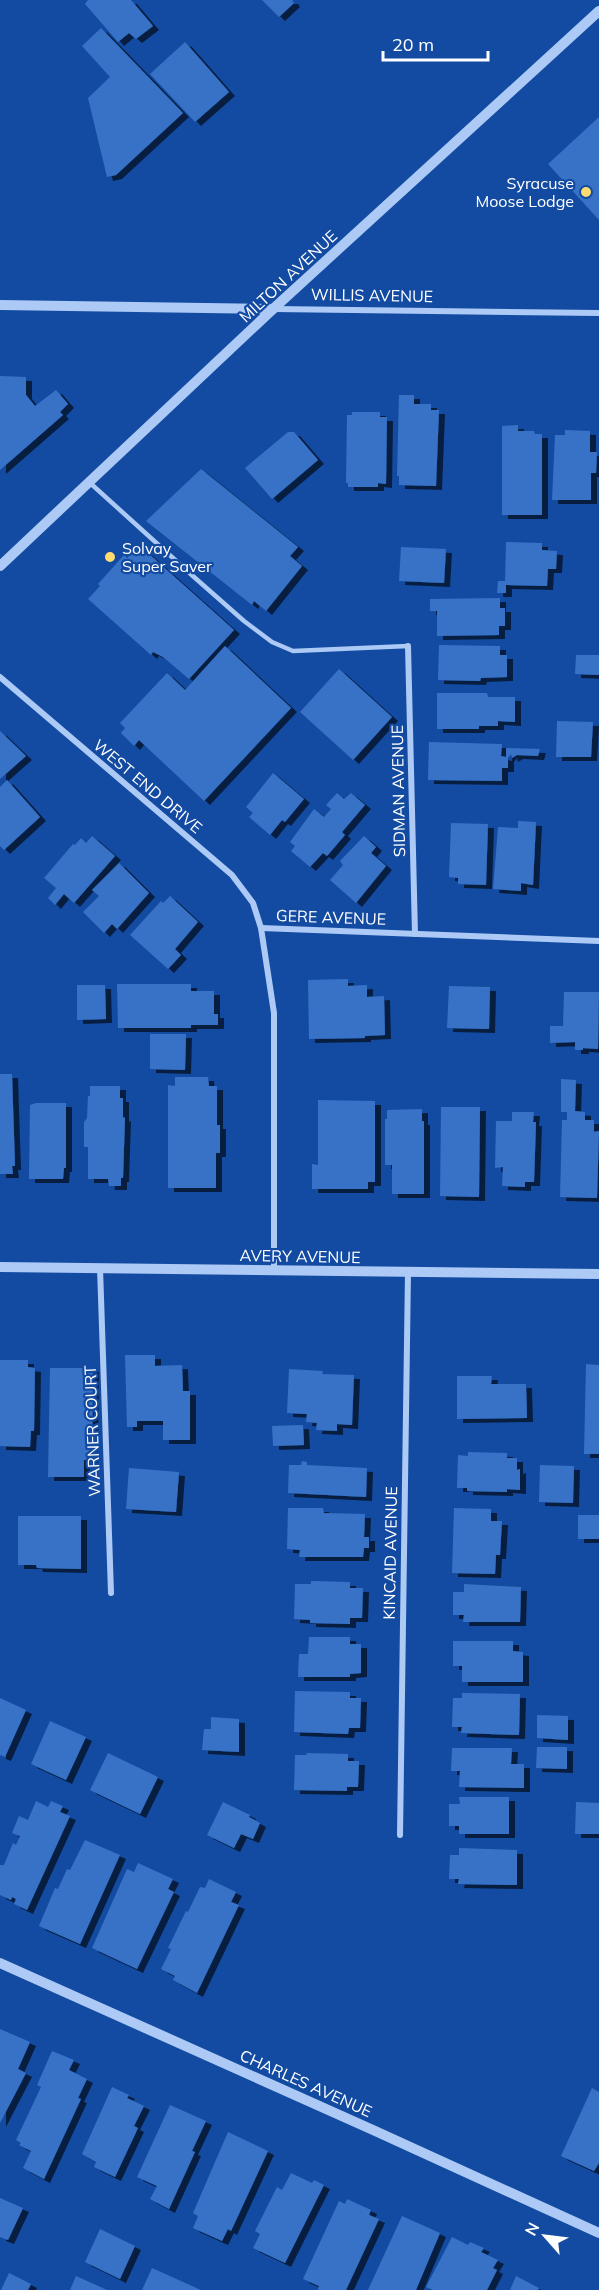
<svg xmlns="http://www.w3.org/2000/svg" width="599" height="2290" font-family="Mulish,sans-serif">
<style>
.building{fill:#3772c6;filter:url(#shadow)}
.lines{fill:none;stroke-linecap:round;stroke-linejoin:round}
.service{stroke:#accaf5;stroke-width:4.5}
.minor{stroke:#accaf5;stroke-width:6}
.tertiary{stroke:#accaf5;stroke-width:10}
.poi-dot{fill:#ffdb70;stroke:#134ba2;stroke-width:2}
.labels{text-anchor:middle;stroke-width:4.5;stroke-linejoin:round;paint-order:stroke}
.poi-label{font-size:16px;fill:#fff;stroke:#134ba2;text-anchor:end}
.street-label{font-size:16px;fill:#fff;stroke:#134ba2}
</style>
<defs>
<filter id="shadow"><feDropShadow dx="6" dy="4" stdDeviation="0" flood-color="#0009"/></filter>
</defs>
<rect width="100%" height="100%" fill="#134ba2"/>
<g class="building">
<path d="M88 0H131L153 26 136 39 129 33 118 42 85 4Z"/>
<path d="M262 0H292L294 3 279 17Z"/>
<path d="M101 28 183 113 116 175 107 177 88 98 110 77 82 46Z"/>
<path d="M185 42 229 92 195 122 150 74Z"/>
<path d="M599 117V220L548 164Z"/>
<path d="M0 376 26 377V395L35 406 56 390 68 404 60 412 63 415 0 470Z"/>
<path d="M399 395H414V404H431V410H439L436 486 399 485V476H397Z"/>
<path d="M352 412H380V417H387L386 484 378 483V487H348V483H346L347 415H352Z"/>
<path d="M518 425V431H534L535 434H542V515H502V426Z"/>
<path d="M565 430 590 431V452H597L596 473H591V500H552L555 435H565Z"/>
<path d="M288 432H294L318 460 272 499 245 468Z"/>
<path d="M201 469 298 547 290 556 302 566 266 611 254 601 252 605 146 521Z"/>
<path d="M506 542 542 543V550L557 551 556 569H548L547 586 506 585V593H497L498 581H505Z"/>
<path d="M139 545 234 630 189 679 163 657 153 652 151 655 88 599 100 586 98 584 124 555 127 558Z"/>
<path d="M401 547 446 549 444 583 399 581Z"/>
<path d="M500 598V608H505V626H499V635L437 636V611H430V599Z"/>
<path d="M439 645 500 646V655H507V677L481 678 480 681 438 680Z"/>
<path d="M225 646 291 708 204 801 139 740 134 746 121 733 125 728 120 723 167 673 185 690Z"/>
<path d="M576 655H599V675L575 674Z"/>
<path d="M339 669 392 717 353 760 300 712Z"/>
<path d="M437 693H487L488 697H515V722L498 721V726H479V729H437Z"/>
<path d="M557 721 593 722 591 757H556Z"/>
<path d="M0 731 26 756 0 779Z"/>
<path d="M429 742 502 744 501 756 506 757V748L540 749 538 756 517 755 512 758 511 754 508 758V768H502V781L428 780Z"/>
<path d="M273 773 304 799 285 822 282 820 270 835 249 817 253 813 246 807Z"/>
<path d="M7 780 40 817 4 850 0 846V787Z"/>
<path d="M337 793 344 799 351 793 365 805 342 832 345 835 327 856 323 853 310 867 291 851 295 846 290 842 314 809 324 817 331 809 326 805Z"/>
<path d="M518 821 536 822 533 885 521 883V891L493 889 498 827 518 828Z"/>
<path d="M451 823 488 824 486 885 458 884V878L449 877Z"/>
<path d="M92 836 115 856 74 903 64 894 55 905 48 898 56 888 44 878 73 844 75 845 81 838 86 843Z"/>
<path d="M364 836 376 847 371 853 386 866 356 903 330 880 343 865 340 861Z"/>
<path d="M119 863 149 893 117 929 112 924 104 933 83 912 99 896 92 890Z"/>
<path d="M170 896 198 922 175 949 181 955 168 969 130 935 161 901 163 903Z"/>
<path d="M348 979V986L367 985V997L384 996 385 1035 365 1036V1038L309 1039 308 980Z"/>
<path d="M117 984H191V991H214V1014H218V1025H191V1028H118Z"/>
<path d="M77 985H105L106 1019 77 1020Z"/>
<path d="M449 986 490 987 489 1029 447 1028Z"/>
<path d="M564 992H599L598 1049 583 1048V1050H575V1042L550 1043V1026H563Z"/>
<path d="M150 1034H186L185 1070 150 1069Z"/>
<path d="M0 1074H12L15 1166H12L13 1174H0Z"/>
<path d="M175 1077H208L209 1086H217V1125H220V1153H216V1188H168V1085L175 1086Z"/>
<path d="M561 1079 576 1080 575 1111 585 1112V1120H594V1132L599 1131 597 1198 560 1197 562 1120H567V1112H561Z"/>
<path d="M90 1086H120V1098H123V1118L125 1117 123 1178H121V1186H109L108 1179H88V1147H84V1122L87 1118 88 1096H90Z"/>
<path d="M318 1100 375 1101V1182H368V1189H312V1164L318 1165Z"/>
<path d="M36 1103H66V1168H64L63 1179H29L30 1105Z"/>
<path d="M441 1107H480L479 1197 440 1196Z"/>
<path d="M422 1109V1121H424V1194H392V1165H385V1119H387V1110Z"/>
<path d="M512 1112H534L533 1122H536L534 1182H525V1187L502 1186 503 1167 495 1168 496 1121H512Z"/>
<path d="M125 1355H155V1366L182 1365 183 1391H190V1440H163V1421H137V1427H127Z"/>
<path d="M0 1360H28V1367L35 1368 34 1431H31L30 1447 0 1446Z"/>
<path d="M586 1364 599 1365V1454H584Z"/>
<path d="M50 1368H93L92 1460H84V1477H48Z"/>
<path d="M289 1369 323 1371 322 1374 354 1375 352 1425 337 1424V1431L316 1430 317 1423 306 1422 307 1414 287 1413Z"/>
<path d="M457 1376H492L491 1384H526L527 1418 457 1419Z"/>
<path d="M303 1425 304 1445 273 1446 272 1426Z"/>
<path d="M468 1452 507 1453V1458H517V1470L520 1469V1490L507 1489V1492L467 1491V1488H457L458 1455 468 1456Z"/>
<path d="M302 1461 307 1462V1465L367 1468 366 1497 288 1493 289 1465H301Z"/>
<path d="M540 1465 574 1466 573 1503 539 1502Z"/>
<path d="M129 1468 179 1472 176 1512 126 1509Z"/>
<path d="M288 1508H323L324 1513 365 1514 364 1537H369V1548H364L363 1557H299L300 1550 287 1549Z"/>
<path d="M454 1508 491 1509V1521H502L500 1555H496L495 1574 452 1573Z"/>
<rect x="578" y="1515" width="21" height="24"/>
<path d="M18 1516H81V1569L37 1568 36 1565H18Z"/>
<path d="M311 1581 350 1582V1588H363L362 1618H350V1624L310 1623V1620L294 1619 295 1584H311Z"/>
<path d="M464 1584 521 1587 520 1622H463L464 1615H453V1592H464Z"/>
<path d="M309 1637H350V1644H361V1673L350 1674V1677H298L299 1654H308Z"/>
<path d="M453 1641H513V1651L523 1652V1682H462V1666H453Z"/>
<path d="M295 1691 350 1692V1698H361L360 1728H349L348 1734 294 1732Z"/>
<path d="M462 1693 520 1694 519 1735 461 1733 462 1727H452L453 1698H462Z"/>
<path d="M0 1698 26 1710 5 1757 0 1755Z"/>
<path d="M537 1715 568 1716V1740L537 1738Z"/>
<path d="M211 1717 239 1719V1752L202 1750 204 1729H211Z"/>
<path d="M50 1721 86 1737 66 1780 31 1764Z"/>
<path d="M537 1747H567V1769L536 1768Z"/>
<path d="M452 1748H512L511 1764H524V1788L459 1787 460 1771H451Z"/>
<path d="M108 1753 158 1777 140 1814 90 1790Z"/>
<path d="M306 1753 348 1754V1761H359L358 1787H347V1791L294 1790 295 1755H307Z"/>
<path d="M459 1797H509V1834H459V1826H449V1804H460Z"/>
<path d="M36 1801 48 1807 51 1801 63 1806 60 1812 70 1816 27 1910 14 1904 16 1899 12 1897 11 1900 0 1895V1865H4L13 1843 16 1845 20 1836 12 1833 19 1816 28 1820Z"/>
<path d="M223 1802 250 1815 249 1817 260 1823 253 1839 241 1834 234 1848 207 1835Z"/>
<path d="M576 1802 599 1803V1834H575Z"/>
<path d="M85 1840 120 1855 80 1944 39 1926 55 1888 58 1889 67 1869 70 1870Z"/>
<path d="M459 1848 517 1850V1885L458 1884 459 1879H449L450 1855H459Z"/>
<path d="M138 1863 173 1879 168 1889 174 1892 137 1969 92 1948 127 1869 134 1872Z"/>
<path d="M209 1879 236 1892 231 1902 239 1905 197 1993 173 1980 175 1976 161 1969 171 1949 168 1948 186 1911 188 1912 200 1887 205 1888Z"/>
<path d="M0 2029 30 2042 18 2069 26 2073 0 2123Z"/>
<path d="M52 2051 74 2060 69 2070 87 2079 78 2098 81 2099 44 2179 23 2168 31 2151 19 2145 21 2143 16 2140 41 2087 37 2085Z"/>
<path d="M112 2087 129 2095 127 2098 144 2106 134 2126 138 2128 115 2177 94 2167 96 2162 82 2154Z"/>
<path d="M592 2088 599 2092V2163L594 2171 561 2156Z"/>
<path d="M170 2105 206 2121 192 2151 195 2152 169 2209 150 2199 157 2186 137 2177Z"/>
<path d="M228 2132 268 2151 231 2231 228 2229 222 2241 193 2228 198 2216 193 2213Z"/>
<path d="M291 2173 312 2183 314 2180 324 2185 285 2263 253 2248 260 2234 255 2231 277 2187 282 2190Z"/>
<path d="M0 2198 23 2208 8 2240 0 2237Z"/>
<path d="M347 2199 371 2210 369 2215 379 2219 346 2290H318L319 2286 303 2279 339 2201 345 2204Z"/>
<path d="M402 2216 440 2233 416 2290H368Z"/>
<path d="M100 2229 135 2246 120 2279 85 2262Z"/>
<path d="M452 2237 468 2245 470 2242 484 2248 481 2252 498 2260 493 2268 497 2270 487 2290H433L426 2287Z"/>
<path d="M152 2268 201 2290H142Z"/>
<path d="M9 2273 31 2284 28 2290H1Z"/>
<path d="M76 2276 107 2290H70Z"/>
<path d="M516 2276 539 2288 538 2290H510Z"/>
</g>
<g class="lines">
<path class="service" d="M89 482 194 577 244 621 272 642 293 651 408 646"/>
<g class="minor">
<path d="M274 309 599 313"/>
<path d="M408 646 415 934"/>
<path d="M0 677 232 875 253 903 261 928 274 1013V1270"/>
<path d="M261 928 599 941"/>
<path d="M100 1268 111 1593"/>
<path d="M400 1835 408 1272"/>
</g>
<g class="tertiary">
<path d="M0 305 273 309"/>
<path d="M0 566 273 309 599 11"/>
<path d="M0 1267 599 1274"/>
<path d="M0 1963 373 2130 599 2233"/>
</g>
</g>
<g class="poi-dot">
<circle cx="586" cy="192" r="6"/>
<circle cx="110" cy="557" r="6"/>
</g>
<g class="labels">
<g class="poi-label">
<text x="574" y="189">Syracuse<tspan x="574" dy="18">Moose Lodge</tspan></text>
<text x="122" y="554" text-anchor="start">Solvay<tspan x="122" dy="18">Super Saver</tspan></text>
</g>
<g class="street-label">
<text transform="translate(288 276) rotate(-43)" y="6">MILTON AVENUE</text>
<text transform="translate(372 295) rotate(1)" y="6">WILLIS AVENUE</text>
<text transform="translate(148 786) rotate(40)" y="6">WEST END DRIVE</text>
<text transform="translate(398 791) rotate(-91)" y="6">SIDMAN AVENUE</text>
<text transform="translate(331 917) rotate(2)" y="6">GERE AVENUE</text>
<text transform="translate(300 1256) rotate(1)" y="6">AVERY AVENUE</text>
<text transform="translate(92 1431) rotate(-92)" y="6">WARNER COURT</text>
<text transform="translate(390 1553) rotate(-89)" y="6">KINCAID AVENUE</text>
<text transform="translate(306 2083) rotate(24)" y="6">CHARLES AVENUE</text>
</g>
</g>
<g transform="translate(545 2236) rotate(298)" stroke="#134ba2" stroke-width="4.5" paint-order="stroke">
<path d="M0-4.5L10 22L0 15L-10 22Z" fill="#ffffff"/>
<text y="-9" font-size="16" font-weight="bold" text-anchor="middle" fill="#ffffff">N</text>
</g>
<path d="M383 51v9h105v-9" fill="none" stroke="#ffffff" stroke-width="3"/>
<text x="392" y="51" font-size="18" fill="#ffffff" stroke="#134ba2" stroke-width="4.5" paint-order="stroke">20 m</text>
</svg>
